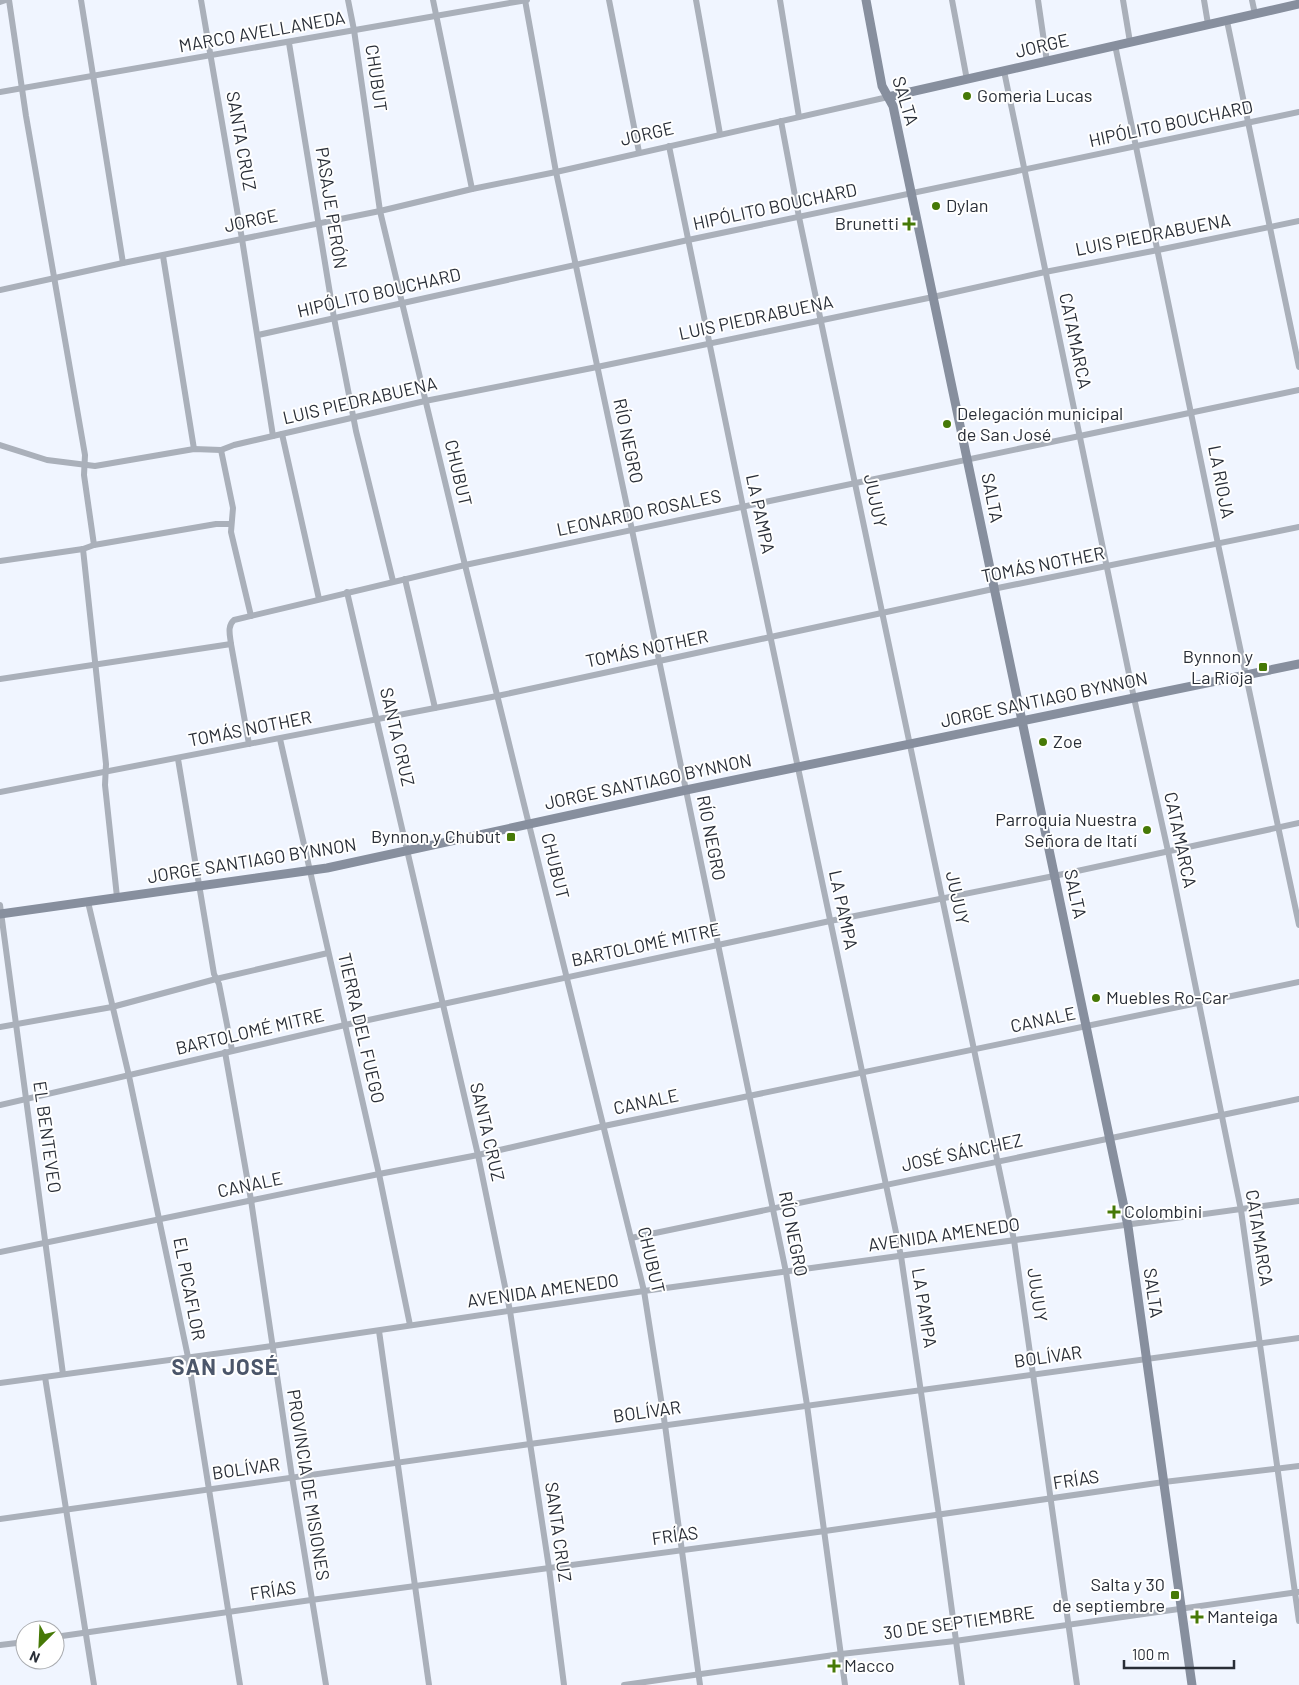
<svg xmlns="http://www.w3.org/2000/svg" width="1299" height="1685" font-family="Barlow,sans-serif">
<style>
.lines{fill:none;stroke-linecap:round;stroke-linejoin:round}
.street{stroke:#aab0ba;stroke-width:6}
.secondary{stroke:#878f9e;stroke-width:9}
.poi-dot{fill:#467906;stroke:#fff;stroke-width:2}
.labels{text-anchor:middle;stroke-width:4;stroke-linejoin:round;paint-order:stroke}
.street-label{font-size:18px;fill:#292e37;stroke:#fff}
.poi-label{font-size:18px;fill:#292e37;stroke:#fff;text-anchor:start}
.district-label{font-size:22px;font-weight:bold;letter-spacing:1px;fill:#4b566a;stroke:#fff}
</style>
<rect width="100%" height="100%" fill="#f0f5ff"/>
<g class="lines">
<g class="street">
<path d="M9 0 26 116 85 455 84 475 94 545"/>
<path d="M81 0 123 263"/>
<path d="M201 0 242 239 273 436"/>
<path d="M348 0 354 30 380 211 465 565 644 1291 665 1425 700 1685"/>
<path d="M433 0 472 189"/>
<path d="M525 0 556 172 632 530 786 1272 807 1405 845 1685"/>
<path d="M609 0 639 152"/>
<path d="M696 0 720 134"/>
<path d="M780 0 799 117"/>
<path d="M952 0 967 80"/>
<path d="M1038 0 1047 62"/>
<path d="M1123 0 1130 42"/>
<path d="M1204 0 1208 24"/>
<path d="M1252 0 1255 14"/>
<path d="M0 2 6 0"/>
<path d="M1227 21 1299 367"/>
<path d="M289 43 334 318 356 431 393 581"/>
<path d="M1115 45 1218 544 1299 925"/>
<path d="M1004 71 1134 698 1168 851 1241 1210 1299 1621"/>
<path d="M0 92 527 0"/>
<path d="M781 121 799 217 1014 1240 1077 1685"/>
<path d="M669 146 743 507 901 1256 939 1515 962 1685"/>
<path d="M163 256 194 449"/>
<path d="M0 290 123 263 380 211 472 189 556 172 888 97"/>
<path d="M258 335 688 240 1299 112"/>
<path d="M282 434 319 599"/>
<path d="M0 445 47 460 95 466 194 449 221 450 234 445 425 401 597 367 933 297 1045 272 1158 250 1299 221"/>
<path d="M221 450 233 508 231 532 251 616"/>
<path d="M83 549 106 764 105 785 117 897"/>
<path d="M0 561 83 549 94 545 216 524H231"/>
<path d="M405 579 435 708"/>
<path d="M347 592 478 1155 510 1311 549 1568 564 1685"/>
<path d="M0 679 231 644"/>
<path d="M280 739 379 1174 410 1325"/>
<path d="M249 744 231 644C230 635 227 626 234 620L465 565 1299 390"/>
<path d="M178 759 214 974 219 984 232 1050"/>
<path d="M0 792 497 696 993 589 1299 527"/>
<path d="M88 902 129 1076 188 1357 240 1685"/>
<path d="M0 905 63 1374"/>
<path d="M0 1027 112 1007 216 979 328 953"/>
<path d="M225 1052 251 1200 292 1477 326 1685"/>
<path d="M0 1105 345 1025 830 921 1054 876 1299 823"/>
<path d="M631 1238 1299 1099"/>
<path d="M0 1252 379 1174 478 1155 604 1126 1299 982"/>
<path d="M379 1331 429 1685"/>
<path d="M45 1377 94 1685"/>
<path d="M0 1383 272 1346 644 1291 1299 1201"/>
<path d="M0 1519 530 1444 1299 1338"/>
<path d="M55 1637 311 1600 825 1531 1164 1482 1299 1466"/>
<path d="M0 1645 25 1642"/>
<path d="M624 1685 841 1654 955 1641 1298 1592"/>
</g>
<g class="secondary">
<path d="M866 0 882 86 893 106 1128 1226 1192 1685"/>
<path d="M888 97 1299 4"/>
<path d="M0 914 327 868 686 790 1299 664"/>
</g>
</g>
<g class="poi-dot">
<circle cx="967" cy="96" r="5"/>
<circle cx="936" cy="206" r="5"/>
<path d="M906.5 216.5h5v5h5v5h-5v5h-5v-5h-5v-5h5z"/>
<circle cx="947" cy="424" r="5"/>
<rect x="1258" y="662" width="10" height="10" rx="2.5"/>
<circle cx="1043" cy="742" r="5"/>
<circle cx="1147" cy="830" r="5"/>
<rect x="506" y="832" width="10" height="10" rx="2.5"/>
<circle cx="1096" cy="998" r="5"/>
<path d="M1111.5 1204.5h5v5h5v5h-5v5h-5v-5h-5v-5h5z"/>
<rect x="1170" y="1590" width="10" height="10" rx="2.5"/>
<path d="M1194.5 1609.5h5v5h5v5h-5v5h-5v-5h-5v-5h5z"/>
<path d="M831.5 1658.5h5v5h5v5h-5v5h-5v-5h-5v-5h5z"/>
</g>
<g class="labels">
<g class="street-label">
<text transform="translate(262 32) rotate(-10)" y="6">MARCO AVELLANEDA</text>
<text transform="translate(1042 46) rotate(-13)" y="6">JORGE</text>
<text transform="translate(376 78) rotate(82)" y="6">CHUBUT</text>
<text transform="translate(905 101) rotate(73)" y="6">SALTA</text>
<text transform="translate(1171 124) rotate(-12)" y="6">HIPÓLITO BOUCHARD</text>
<text transform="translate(647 134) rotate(-13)" y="6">JORGE</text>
<text transform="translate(241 141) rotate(80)" y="6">SANTA CRUZ</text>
<text transform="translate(775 207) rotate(-12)" y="6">HIPÓLITO BOUCHARD</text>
<text transform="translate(331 208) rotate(81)" y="6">PASAJE PERÓN</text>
<text transform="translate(251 221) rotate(-12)" y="6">JORGE</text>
<text transform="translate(1153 235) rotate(-11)" y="6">LUIS PIEDRABUENA</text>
<text transform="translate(379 293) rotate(-13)" y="6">HIPÓLITO BOUCHARD</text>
<text transform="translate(756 318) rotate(-12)" y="6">LUIS PIEDRABUENA</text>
<text transform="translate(1075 341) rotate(78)" y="6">CATAMARCA</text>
<text transform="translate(360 401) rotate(-13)" y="6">LUIS PIEDRABUENA</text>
<text transform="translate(628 441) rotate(78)" y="6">RÍO NEGRO</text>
<text transform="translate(458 473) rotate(77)" y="6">CHUBUT</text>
<text transform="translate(1221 482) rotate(79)" y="6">LA RIOJA</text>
<text transform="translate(992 498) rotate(79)" y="6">SALTA</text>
<text transform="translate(875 501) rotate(78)" y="6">JUJUY</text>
<text transform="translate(639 513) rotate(-12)" y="6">LEONARDO ROSALES</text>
<text transform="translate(760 514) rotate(78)" y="6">LA PAMPA</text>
<text transform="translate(1043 565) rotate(-11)" y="6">TOMÁS NOTHER</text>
<text transform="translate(647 649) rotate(-12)" y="6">TOMÁS NOTHER</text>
<text transform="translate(1044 700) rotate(-12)" y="6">JORGE SANTIAGO BYNNON</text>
<text transform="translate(250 729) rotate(-11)" y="6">TOMÁS NOTHER</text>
<text transform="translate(397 737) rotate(77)" y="6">SANTA CRUZ</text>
<text transform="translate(648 782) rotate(-12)" y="6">JORGE SANTIAGO BYNNON</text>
<text transform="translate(711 838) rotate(79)" y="6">RÍO NEGRO</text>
<text transform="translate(1180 840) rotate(78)" y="6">CATAMARCA</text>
<text transform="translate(252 861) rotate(-9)" y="6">JORGE SANTIAGO BYNNON</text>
<text transform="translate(555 866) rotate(76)" y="6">CHUBUT</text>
<text transform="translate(1075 894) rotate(78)" y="6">SALTA</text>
<text transform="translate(957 898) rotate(78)" y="6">JUJUY</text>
<text transform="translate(843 910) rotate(78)" y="6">LA PAMPA</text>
<text transform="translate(646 945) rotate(-12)" y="6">BARTOLOMÉ MITRE</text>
<text transform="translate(1043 1020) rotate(-12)" y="6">CANALE</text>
<text transform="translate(361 1028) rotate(77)" y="6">TIERRA DEL FUEGO</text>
<text transform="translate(250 1032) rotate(-13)" y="6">BARTOLOMÉ MITRE</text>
<text transform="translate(646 1102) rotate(-12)" y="6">CANALE</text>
<text transform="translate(487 1132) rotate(77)" y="6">SANTA CRUZ</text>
<text transform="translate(47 1137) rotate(82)" y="6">EL BENTEVEO</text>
<text transform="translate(962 1153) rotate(-12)" y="6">JOSÉ SÁNCHEZ</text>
<text transform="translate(250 1185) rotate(-12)" y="6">CANALE</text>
<text transform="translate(793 1234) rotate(79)" y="6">RÍO NEGRO</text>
<text transform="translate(944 1235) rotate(-8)" y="6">AVENIDA AMENEDO</text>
<text transform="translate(1259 1238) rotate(81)" y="6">CATAMARCA</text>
<text transform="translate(651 1260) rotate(77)" y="6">CHUBUT</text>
<text transform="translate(189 1289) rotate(79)" y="6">EL PICAFLOR</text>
<text transform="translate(543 1291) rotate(-8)" y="6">AVENIDA AMENEDO</text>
<text transform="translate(1153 1293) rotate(82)" y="6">SALTA</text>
<text transform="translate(1037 1295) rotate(82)" y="6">JUJUY</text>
<text transform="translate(924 1308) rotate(81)" y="6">LA PAMPA</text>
<text transform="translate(1048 1357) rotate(-8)" y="6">BOLÍVAR</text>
<text transform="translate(647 1412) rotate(-8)" y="6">BOLÍVAR</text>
<text transform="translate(246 1469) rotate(-8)" y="6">BOLÍVAR</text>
<text transform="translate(1076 1480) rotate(-9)" y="6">FRÍAS</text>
<text transform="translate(308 1485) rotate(81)" y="6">PROVINCIA DE MISIONES</text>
<text transform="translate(558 1532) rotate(82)" y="6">SANTA CRUZ</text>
<text transform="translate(675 1536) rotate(-8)" y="6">FRÍAS</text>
<text transform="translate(273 1591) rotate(-9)" y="6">FRÍAS</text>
<text transform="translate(959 1623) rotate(-8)" y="6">30 DE SEPTIEMBRE</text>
</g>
<g class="poi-label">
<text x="977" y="102">Gomerìa Lucas</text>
<text x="946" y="212">Dylan</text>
<text x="899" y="230" text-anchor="end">Brunetti</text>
<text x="957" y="420">Delegación municipal<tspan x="957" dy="21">de San José</tspan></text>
<text x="1253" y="663" text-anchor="end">Bynnon y<tspan x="1253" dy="21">La Rioja</tspan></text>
<text x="1053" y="748">Zoe</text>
<text x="1137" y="826" text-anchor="end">Parroquia Nuestra<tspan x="1137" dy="21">Señora de Itatí</tspan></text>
<text x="501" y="843" text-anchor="end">Bynnon y Chubut</text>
<text x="1106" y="1004">Muebles Ro-Car</text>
<text x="1124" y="1218">Colombini</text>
<text x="1165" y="1591" text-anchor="end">Salta y 30<tspan x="1165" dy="21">de septiembre</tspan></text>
<text x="1207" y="1623">Manteiga</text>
<text x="844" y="1672">Macco</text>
</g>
<g class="district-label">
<text x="225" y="1375">SAN JOSÉ</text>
</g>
</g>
<g transform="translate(40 1645) rotate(204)"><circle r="24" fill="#ffffff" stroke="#a9abaf"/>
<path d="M0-4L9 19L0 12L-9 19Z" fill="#467906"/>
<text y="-8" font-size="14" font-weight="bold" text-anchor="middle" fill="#292e37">N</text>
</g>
<path d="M1124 1660v8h110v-8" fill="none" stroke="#292e37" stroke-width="2.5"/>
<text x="1132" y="1660" font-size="15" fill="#292e37" stroke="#ffffff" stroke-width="4" paint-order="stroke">100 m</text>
</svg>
